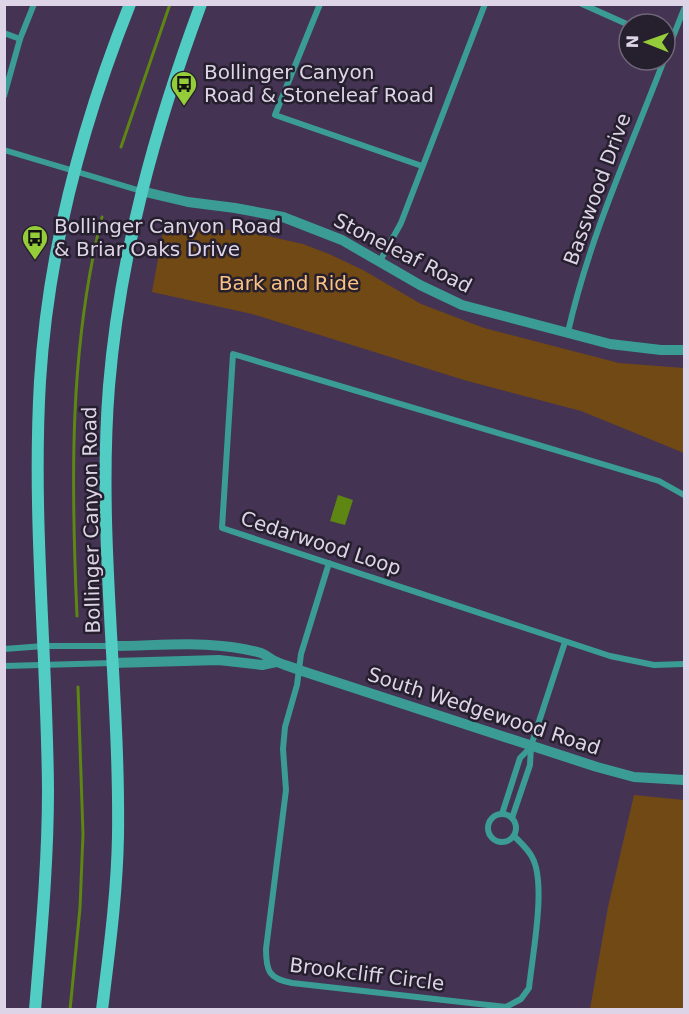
<svg xmlns="http://www.w3.org/2000/svg" width="689" height="1014" font-family="'DejaVu Sans',sans-serif">
<style>
.green{fill:#714915}
.water{fill:#5e8612}
.lines{fill:none;stroke-linecap:round;stroke-linejoin:round}
.stream{stroke:#5e8612;stroke-width:3}
.minor{stroke:#3a9c95;stroke-width:6}
.tertiary{stroke:#3a9c95;stroke-width:10}
.secondary{stroke:#51cdc4;stroke-width:12}
.labels{text-anchor:middle;stroke-width:5;stroke-linejoin:round;paint-order:stroke}
.poi-label{font-size:20px;fill:#ddd4e7;stroke:#261f2d;text-anchor:start}
.street-label{font-size:20px;fill:#ddd4e7;stroke:#261f2d}
.park-label{font-size:20px;fill:#fac182;stroke:#261f2d}
</style>
<rect width="100%" height="100%" fill="#443353"/>
<g class="green">
<path d="M165 221 189 226 249 232 303 244 329 254 363 270 421 304 484 328 619 363 684 368V453L581 411 464 380 252 314 152 292Z"/>
<path d="M634 795 684 800V1009H590L608 907Z"/>
</g>
<path class="water" d="M338 495 353 500 345 525 330 521Z"/>
<g class="lines">
<g class="stream">
<path d="M121 147 170 4"/>
<path d="M77 616C71 482 69 348 102 217"/>
<path d="M70 1010 80 908 83 834 78 687"/>
</g>
<g class="minor">
<path d="M320 4 275 115 422 166"/>
<path d="M582 4 629 25"/>
<path d="M4 33 20 39"/>
<path d="M665 57 684 9"/>
<path d="M4 96 20 39 34 4"/>
<path d="M4 150 141 191"/>
<path d="M380 261 401 223 485 4"/>
<path d="M568 332C590 235 629 152 664 60"/>
<path d="M684 495 659 481 233 354 222 528 610 656 654 665 684 664"/>
<path d="M329 563 301 654 297 685 285 727 283 749 286 790 266 949C266 971 269 979 292 983L506 1007 521 999 529 988C532 957 547 883 532 857 528 849 520 842 514 836"/>
<path d="M4 649 44 646H112"/>
<path d="M4 666 113 663"/>
<path d="M502 814 520 758 531 747"/>
<circle cx="502" cy="828" r="14"/>
<path d="M512 818 530 765 531 746 565 642"/>
</g>
<g class="tertiary">
<path d="M141 191 188 202 235 208 283 217 342 240 420 285 462 305 610 344 661 350H684"/>
<path d="M112 646C162 646 212 639 261 653 267 655 271 660 277 662 284 665 292 667 299 670L597 767 634 777 684 780"/>
<path d="M113 663 219 660 262 665 276 662"/>
</g>
<g class="secondary">
<path d="M35 1010C41 937 48 863 48 790 47 654 32 518 40 381 48 253 82 124 130 4"/>
<path d="M102 1010C109 952 117 894 118 836 120 686 97 536 109 386 120 254 155 128 201 4"/>
</g>
</g>
<defs>
<g id="bus-pin" transform="scale(1.35)"><path d="M0 17L-7.5 6A9.5 9.5 0 1 1 7.5 6Z" fill="#95cc3a" stroke="#261f2d"/><path d="M-5-6H5V4H4V6H2V4H-2V6H-4V4H-5ZM-3.5-4V0h7V-4ZM-3.5 1.2v1.5H-2V1.2ZM2 1.2v1.5H3.5V1.2Z" fill="#111"/></g>
</defs>
<g fill-rule="evenodd">
<use href="#bus-pin" x="184" y="84"/>
<use href="#bus-pin" x="35" y="238"/>
</g>
<g class="labels">
<g class="poi-label">
<text x="204" y="79">Bollinger Canyon<tspan x="204" dy="23">Road &amp; Stoneleaf Road</tspan></text>
<text x="54" y="233">Bollinger Canyon Road<tspan x="54" dy="23">&amp; Briar Oaks Drive</tspan></text>
</g>
<g class="street-label">
<text transform="translate(597 189) rotate(-70)" y="7">Basswood Drive</text>
<text transform="translate(403 253) rotate(27)" y="7">Stoneleaf Road</text>
<text transform="translate(91 520) rotate(-91)" y="7">Bollinger Canyon Road</text>
<text transform="translate(321 543) rotate(18)" y="7">Cedarwood Loop</text>
<text transform="translate(484 711) rotate(18)" y="7">South Wedgewood Road</text>
<text transform="translate(367 974) rotate(7)" y="7">Brookcliff Circle</text>
</g>
<g class="park-label">
<text x="289" y="290">Bark and Ride</text>
</g>
</g>
<rect width="689" height="1014" fill="none" stroke="#ddd4e7" stroke-width="12"/>
<g transform="translate(647 42) rotate(271)"><circle r="28" fill="#261f2d" stroke="#6f6777" stroke-width="1.5"/>
<path d="M0-4.5L10 22L0 15L-10 22Z" fill="#95cc3a"/>
<text y="-9" font-size="16" font-weight="bold" text-anchor="middle" fill="#ddd4e7">N</text>
</g>
</svg>
